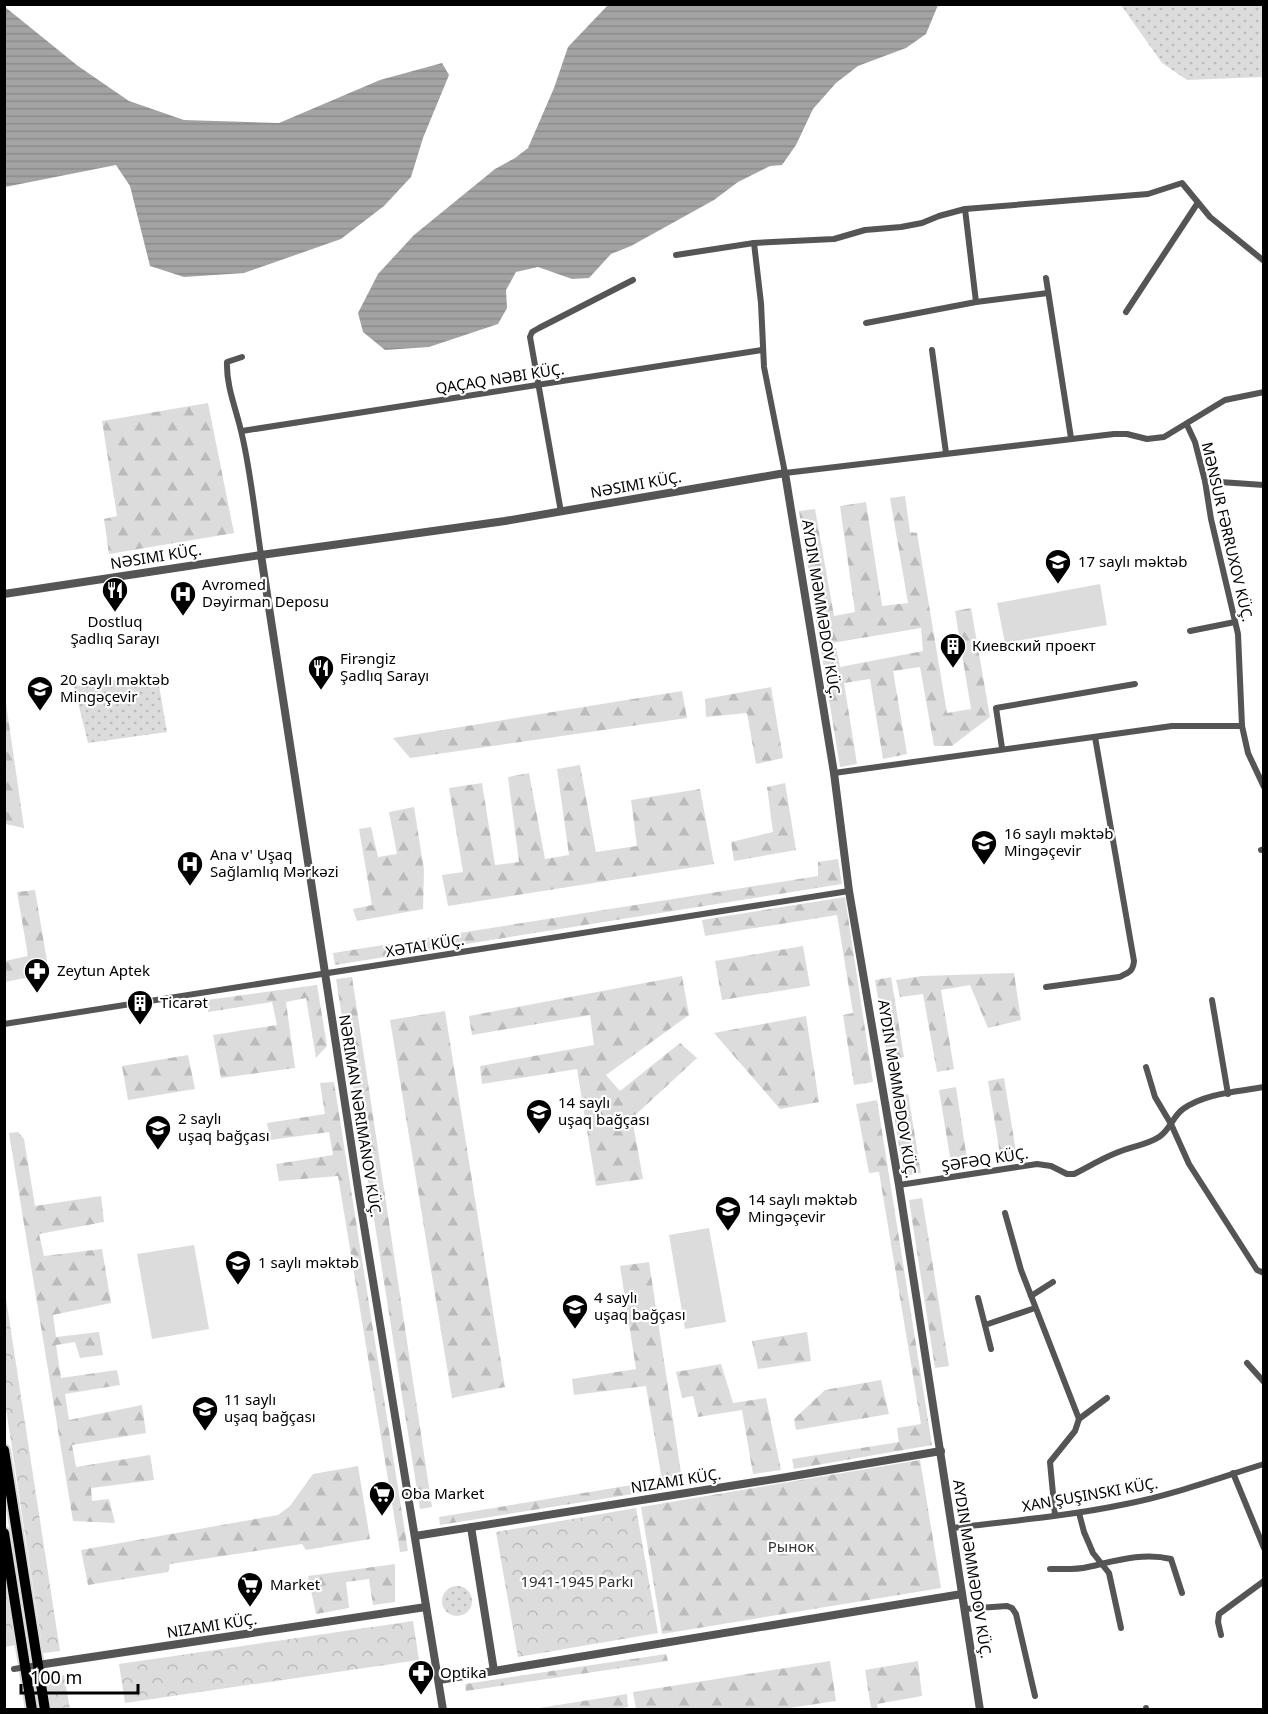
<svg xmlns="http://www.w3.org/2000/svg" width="1268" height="1714" font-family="'Noto Sans',sans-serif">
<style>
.grass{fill:url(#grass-dots)}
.forest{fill:url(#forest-firs)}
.park{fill:url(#park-crowns)}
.pitch{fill:#dcdcdc}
.water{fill:url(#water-rules)}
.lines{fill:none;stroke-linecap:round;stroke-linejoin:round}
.primary-casing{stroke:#dbdbdb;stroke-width:14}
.minor{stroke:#555;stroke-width:6}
.tertiary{stroke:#555;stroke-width:8}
.primary{stroke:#000;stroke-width:10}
.labels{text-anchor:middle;stroke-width:4.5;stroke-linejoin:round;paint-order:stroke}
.street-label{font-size:15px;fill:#000;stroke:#fff}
.poi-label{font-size:15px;fill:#000;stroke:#fff;text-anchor:start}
.park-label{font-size:15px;fill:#333;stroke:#fff}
</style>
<defs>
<pattern id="grass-dots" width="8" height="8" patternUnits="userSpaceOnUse" patternTransform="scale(1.5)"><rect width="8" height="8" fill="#dcdcdc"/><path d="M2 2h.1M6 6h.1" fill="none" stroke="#bbb" stroke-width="1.8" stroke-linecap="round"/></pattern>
<pattern id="forest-firs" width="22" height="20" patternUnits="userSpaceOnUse" patternTransform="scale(1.5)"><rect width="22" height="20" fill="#dcdcdc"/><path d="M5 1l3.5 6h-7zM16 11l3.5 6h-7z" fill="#bbb"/></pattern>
<pattern id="park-crowns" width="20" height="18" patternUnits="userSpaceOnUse" patternTransform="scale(1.5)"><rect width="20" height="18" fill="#dcdcdc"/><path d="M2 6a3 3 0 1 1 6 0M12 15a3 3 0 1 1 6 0" fill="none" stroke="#bbb"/></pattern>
<pattern id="water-rules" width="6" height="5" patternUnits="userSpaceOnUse" patternTransform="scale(1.5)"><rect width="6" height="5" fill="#a3a3a3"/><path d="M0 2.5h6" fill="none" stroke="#8b8b8b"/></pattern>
</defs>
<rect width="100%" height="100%" fill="#fff"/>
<g class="grass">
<path d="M1121 5H1263V77L1187 80 1162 63Z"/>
<path d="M157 674 167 732 88 743 74 686Z"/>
<circle cx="457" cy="1601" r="15"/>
</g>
<g class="forest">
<path d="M208 403 234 533 109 554 104 519 117 516 102 421Z"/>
<path d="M905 496 910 532 917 533 947 713 971 709 955 611 971 608 990 717 952 746H934L920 667 893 671 907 754 883 759 870 679 844 683 857 764 840 767 821 650 836 648 840 667 923 651 921 628 820 645 799 511 815 509 834 616 855 612 840 506 866 502 882 606 908 603 890 498Z"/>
<path d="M771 687 783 758 756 764 747 713 706 717 705 699Z"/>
<path d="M682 691 687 718 410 758 393 738Z"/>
<path d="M4 696H5L24 828 5 824Z"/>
<path d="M580 765 596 852 637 846 631 800 700 789 714 864 448 906 442 875 463 872 449 788 482 783 495 865 519 862 508 777 529 773 545 859 569 855 557 769Z"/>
<path d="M785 783 796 850 734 861 731 842 773 832 767 787Z"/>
<path d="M414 807 424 870 423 909 357 921 353 909 372 905 359 829 371 827 378 857 397 854 389 812Z"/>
<path d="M838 859 842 884 335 965 333 953 818 876V862Z"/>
<path d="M35 890 49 973 5 982V961L28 956 17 892Z"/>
<path d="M845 897 873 1082 854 1085 843 1015 853 1013 837 915 705 936 702 920Z"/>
<path d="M803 946 810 986 722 1000 715 961Z"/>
<path d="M1014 973 1021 1020 988 1028 970 985 941 990 954 1069 937 1072 923 994 900 997 896 980 922 976Z"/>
<path d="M682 976 689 1015 606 1075 620 1091 680 1043 697 1058 632 1118 643 1179 596 1186 577 1069 482 1084 480 1066 594 1045 590 1015 472 1035 469 1016Z"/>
<path d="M352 977 432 1507 420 1509 336 979Z"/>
<path d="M891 977 904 1057 888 1059 875 980Z"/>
<path d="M317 985 327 1046 316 1058 306 998 286 1002 295 1068 221 1078 213 1035 277 1025 272 1002 208 1012 207 1000Z"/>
<path d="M445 1011 505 1387 452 1398 390 1020Z"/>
<path d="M806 1016 819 1102 780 1109 714 1033Z"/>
<path d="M188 1055 195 1089 128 1100 122 1066Z"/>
<path d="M1004 1078 1017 1158 1001 1160 988 1081Z"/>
<path d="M334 1082 408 1551 400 1552 338 1176 279 1181 276 1164 333 1155 329 1132 270 1140 267 1123 325 1114 320 1083Z"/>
<path d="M956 1087 968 1166 952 1169 939 1090Z"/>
<path d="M908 1094 921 1173 904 1176 891 1097Z"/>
<path d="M877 1100 932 1445 794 1469 792 1459 899 1442 897 1428 921 1424 879 1172 869 1173 856 1104Z"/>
<path d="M18 1132 24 1139 35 1206 101 1196 104 1222 39 1234 44 1256 102 1249 111 1303 53 1315 56 1337 99 1332 103 1355 80 1358 75 1342 56 1345 61 1378 117 1370 120 1385 65 1394 69 1420 142 1405 146 1433 72 1445 76 1467 150 1455 154 1480 91 1488 92 1501 109 1499 115 1523 73 1521 9 1133Z"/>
<path d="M922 1198 949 1366 935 1368 909 1200Z"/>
<path d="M649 1262 683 1486 440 1525 439 1517 662 1480 646 1386 574 1395 572 1379 636 1369 620 1266Z"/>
<path d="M807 1332 811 1361 758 1369 752 1341Z"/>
<path d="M721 1364 733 1403 766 1398 781 1470 753 1474 742 1410 698 1417 693 1396 682 1398 676 1372Z"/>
<path d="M881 1380 889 1414 796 1430 794 1419 825 1390Z"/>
<path d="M920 1460 941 1588 662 1634 641 1507Z"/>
<path d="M358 1466 370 1539 306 1550 302 1544 170 1564 168 1572 88 1585 81 1550 278 1515 290 1506 313 1474Z"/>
<path d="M395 1564V1602L373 1605 369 1579 346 1582 349 1608 316 1614 308 1576Z"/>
<path d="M666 1654 668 1661 466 1691 465 1684Z"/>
<path d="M830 1661 836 1701 782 1709H636L633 1692Z"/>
<path d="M918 1661 922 1696 877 1704 878 1709H868L871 1708 865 1670Z"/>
<path d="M627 1694 628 1707 613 1710 533 1709Z"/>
</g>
<g class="park">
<path d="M5 1292 60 1651 43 1653 5 1402Z"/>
<path d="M636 1508 658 1633 518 1657 496 1532Z"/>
<path d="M4 1570 16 1645 5 1647H4Z"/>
<path d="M413 1621 419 1660 125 1703 119 1664Z"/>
<path d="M64 1675 70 1709H49L44 1678Z"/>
</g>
<g class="pitch">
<path d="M1100 584 1107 625 1005 643 997 603Z"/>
<path d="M709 1228 726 1322 685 1329 669 1235Z"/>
<path d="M194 1245 209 1329 152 1339 137 1254Z"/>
</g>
<g class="water">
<path d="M608 5H938L926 34 906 48 858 66 836 83 813 109 796 145 782 165 770 166 738 182 714 200 631 246 611 254 589 278 572 279 538 267 516 272 506 290 507 308 498 324 429 347 385 350 363 332 358 313 378 274 414 235 495 169 515 158 528 148 554 88 568 47Z"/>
<path d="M5 7 78 66 129 101 184 120 279 123 380 80 442 63 449 75 423 138 411 177 384 206 341 239 244 273 184 277 150 266 130 186 116 165 5 187Z"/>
</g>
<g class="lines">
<g class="primary-casing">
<g id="primary">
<path d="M4 1450 45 1710"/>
<path d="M4 1533 32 1710"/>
</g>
</g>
<g class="minor">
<path d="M965 209 976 302"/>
<path d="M754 243 761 303 764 367 785 473 1114 434H1127L1147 439 1164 437 1225 400 1264 392"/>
<path d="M676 255 754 243 834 239 865 230 901 227 922 223 939 216 965 209 1148 194 1182 183 1210 217 1264 261"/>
<path d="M1046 278 1071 438"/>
<path d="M1126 312 1197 204"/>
<path d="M866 323 976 302 1048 293"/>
<path d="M932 350 946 453"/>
<path d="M242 357 227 362C226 387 237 411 242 435 251 474 255 515 261 555"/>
<path d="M1187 425 1195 442 1205 481 1211 519 1238 634 1242 726 1248 753 1264 787"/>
<path d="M242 431 762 350"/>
<path d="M1205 481 1264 485"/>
<path d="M561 512 530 337 532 332 539 328 633 280"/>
<path d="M1190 631 1235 622"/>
<path d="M1002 748 996 708 1135 684"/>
<path d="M834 773 1172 726H1242"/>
<path d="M1261 850 1264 849"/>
<path d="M1046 987 1119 977C1128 973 1133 972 1134 961L1095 737"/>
<path d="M1212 1000 1228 1094"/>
<path d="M4 1024 849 891"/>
<path d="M1146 1067 1155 1097 1171 1124 1189 1164 1257 1270 1264 1273"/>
<path d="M899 1185 1037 1164 1051 1166 1067 1174H1074C1088 1167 1101 1159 1116 1153 1129 1147 1147 1145 1159 1137 1170 1130 1173 1116 1183 1109 1205 1093 1237 1092 1264 1087"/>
<path d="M1005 1213 1021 1270 1079 1419 1075 1431 1050 1462 1055 1515"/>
<path d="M1031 1296 1053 1282"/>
<path d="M978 1298 991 1349"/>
<path d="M985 1325 1035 1308"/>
<path d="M1247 1363 1264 1382"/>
<path d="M1079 1419 1107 1398"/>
<path d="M1233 1473 1264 1548"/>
<path d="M1079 1513 1084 1532 1093 1553 1109 1573 1121 1628"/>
<path d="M952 1528C1010 1521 1069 1516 1126 1504 1173 1495 1218 1478 1264 1464"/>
<path d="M1050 1569C1062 1569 1076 1570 1088 1567 1115 1561 1143 1552 1171 1559L1182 1593"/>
<path d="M964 1609 1007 1606 1012 1608 1016 1614 1035 1696"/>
<path d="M1221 1635 1218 1622 1219 1614 1264 1581"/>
<path d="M14 1669 38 1665"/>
<path d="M1146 1708V1710"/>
</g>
<g class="tertiary">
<path d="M261 555 359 1195 443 1710"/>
<path d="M4 594 261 555 505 521 785 473 834 773 849 891 899 1185 980 1710"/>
<path d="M471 1527 494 1671"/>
<path d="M415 1536 787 1477 941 1451"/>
<path d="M38 1665 426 1607"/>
<path d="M439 1680 962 1594"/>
</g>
<use href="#primary" class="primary"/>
</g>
<defs>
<g id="school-pin" transform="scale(1.35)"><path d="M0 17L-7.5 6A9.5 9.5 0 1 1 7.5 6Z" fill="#000" stroke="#fff"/><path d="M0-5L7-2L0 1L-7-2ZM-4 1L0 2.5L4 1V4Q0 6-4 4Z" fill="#fff"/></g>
<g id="restaurant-pin" transform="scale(1.35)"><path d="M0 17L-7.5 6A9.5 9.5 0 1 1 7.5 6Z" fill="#000" stroke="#fff"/><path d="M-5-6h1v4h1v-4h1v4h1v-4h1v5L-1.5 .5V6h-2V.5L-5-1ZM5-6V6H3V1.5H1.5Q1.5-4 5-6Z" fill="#fff"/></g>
<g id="hospital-pin" transform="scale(1.35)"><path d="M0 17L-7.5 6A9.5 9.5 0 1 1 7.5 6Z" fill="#000" stroke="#fff"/><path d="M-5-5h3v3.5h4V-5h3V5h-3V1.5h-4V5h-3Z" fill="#fff"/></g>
<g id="building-pin" transform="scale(1.35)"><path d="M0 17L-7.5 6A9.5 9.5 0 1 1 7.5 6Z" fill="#000" stroke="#fff"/><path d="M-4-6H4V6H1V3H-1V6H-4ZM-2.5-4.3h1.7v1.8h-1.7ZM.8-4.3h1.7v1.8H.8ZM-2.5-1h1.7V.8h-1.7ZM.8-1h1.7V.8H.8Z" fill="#fff"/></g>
<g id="pharmacy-pin" transform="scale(1.35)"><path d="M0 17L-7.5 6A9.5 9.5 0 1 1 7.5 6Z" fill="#000" stroke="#fff"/><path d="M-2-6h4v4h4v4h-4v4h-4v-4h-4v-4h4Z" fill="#fff"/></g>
<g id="supermarket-pin" transform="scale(1.35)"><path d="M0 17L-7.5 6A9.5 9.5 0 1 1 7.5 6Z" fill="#000" stroke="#fff"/><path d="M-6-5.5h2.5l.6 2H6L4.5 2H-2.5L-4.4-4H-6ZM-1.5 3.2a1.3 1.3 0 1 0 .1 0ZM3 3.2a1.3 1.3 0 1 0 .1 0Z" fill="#fff"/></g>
</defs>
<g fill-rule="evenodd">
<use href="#school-pin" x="1058" y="562"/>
<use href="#restaurant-pin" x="115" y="590"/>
<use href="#hospital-pin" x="183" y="594"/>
<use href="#building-pin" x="953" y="646"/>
<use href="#restaurant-pin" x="321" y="668"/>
<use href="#school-pin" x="40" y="689"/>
<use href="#school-pin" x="984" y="843"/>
<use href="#hospital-pin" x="190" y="864"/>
<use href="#pharmacy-pin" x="37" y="971"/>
<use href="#building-pin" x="140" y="1003"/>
<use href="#school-pin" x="539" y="1112"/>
<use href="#school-pin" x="158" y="1128"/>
<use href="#school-pin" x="728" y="1209"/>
<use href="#school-pin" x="238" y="1263"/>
<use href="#school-pin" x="575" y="1307"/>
<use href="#school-pin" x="205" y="1409"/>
<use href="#supermarket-pin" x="382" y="1494"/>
<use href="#supermarket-pin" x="250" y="1585"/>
<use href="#pharmacy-pin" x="421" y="1673"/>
</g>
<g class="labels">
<g class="street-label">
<text transform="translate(500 379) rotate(-9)" y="5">QAÇAQ NƏBI KÜÇ.</text>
<text transform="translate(636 485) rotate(-10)" y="5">NƏSIMI KÜÇ.</text>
<text transform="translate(1227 532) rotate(77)" y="5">MƏNSUR FƏRRUXOV KÜÇ.</text>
<text transform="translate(156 557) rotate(-9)" y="5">NƏSIMI KÜÇ.</text>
<text transform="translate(821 609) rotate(81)" y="5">AYDIN MƏMMƏDOV KÜÇ.</text>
<text transform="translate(425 946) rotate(-9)" y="5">XƏTAI KÜÇ.</text>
<text transform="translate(897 1089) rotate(81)" y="5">AYDIN MƏMMƏDOV KÜÇ.</text>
<text transform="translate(360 1116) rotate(81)" y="5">NƏRIMAN NƏRIMANOV KÜÇ.</text>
<text transform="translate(985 1160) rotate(-9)" y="5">ŞƏFƏQ KÜÇ.</text>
<text transform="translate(676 1481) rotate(-9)" y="5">NIZAMI KÜÇ.</text>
<text transform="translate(1090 1495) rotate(-10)" y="5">XAN ŞUŞINSKI KÜÇ.</text>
<text transform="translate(972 1569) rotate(81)" y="5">AYDIN MƏMMƏDOV KÜÇ.</text>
<text transform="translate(212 1626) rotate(-9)" y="5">NIZAMI KÜÇ.</text>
</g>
<g class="poi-label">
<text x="1078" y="567">17 saylı məktəb</text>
<text x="202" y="590">Avromed<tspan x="202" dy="17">Dəyirman Deposu</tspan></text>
<text x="115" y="627" text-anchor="middle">Dostluq<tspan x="115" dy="17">Şadlıq Sarayı</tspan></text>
<text x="972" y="651">Киевский проект</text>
<text x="340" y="664">Firəngiz<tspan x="340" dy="17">Şadlıq Sarayı</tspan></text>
<text x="60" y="685">20 saylı məktəb<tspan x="60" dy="17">Mingəçevir</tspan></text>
<text x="1004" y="839">16 saylı məktəb<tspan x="1004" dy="17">Mingəçevir</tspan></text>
<text x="210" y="860">Ana v' Uşaq<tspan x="210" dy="17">Sağlamlıq Mərkəzi</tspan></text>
<text x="57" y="976">Zeytun Aptek</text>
<text x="160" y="1008">Ticarət</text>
<text x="558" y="1108">14 saylı<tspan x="558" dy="17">uşaq bağçası</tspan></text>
<text x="178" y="1124">2 saylı<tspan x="178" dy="17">uşaq bağçası</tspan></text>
<text x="748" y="1205">14 saylı məktəb<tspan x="748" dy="17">Mingəçevir</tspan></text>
<text x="258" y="1268">1 saylı məktəb</text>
<text x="594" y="1303">4 saylı<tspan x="594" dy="17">uşaq bağçası</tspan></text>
<text x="224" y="1405">11 saylı<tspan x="224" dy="17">uşaq bağçası</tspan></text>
<text x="401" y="1499">Oba Market</text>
<text x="270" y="1590">Market</text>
<text x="440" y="1678">Optika</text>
</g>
<g class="park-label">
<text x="791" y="1552">Рынок</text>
<text x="577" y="1587">1941-1945 Parkı</text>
</g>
</g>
<rect width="1268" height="1714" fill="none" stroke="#000000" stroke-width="12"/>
<path d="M21 1684v9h117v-9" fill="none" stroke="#000000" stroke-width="3"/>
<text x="30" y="1684" font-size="18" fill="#000000" stroke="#ffffff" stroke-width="4.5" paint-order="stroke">100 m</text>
</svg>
